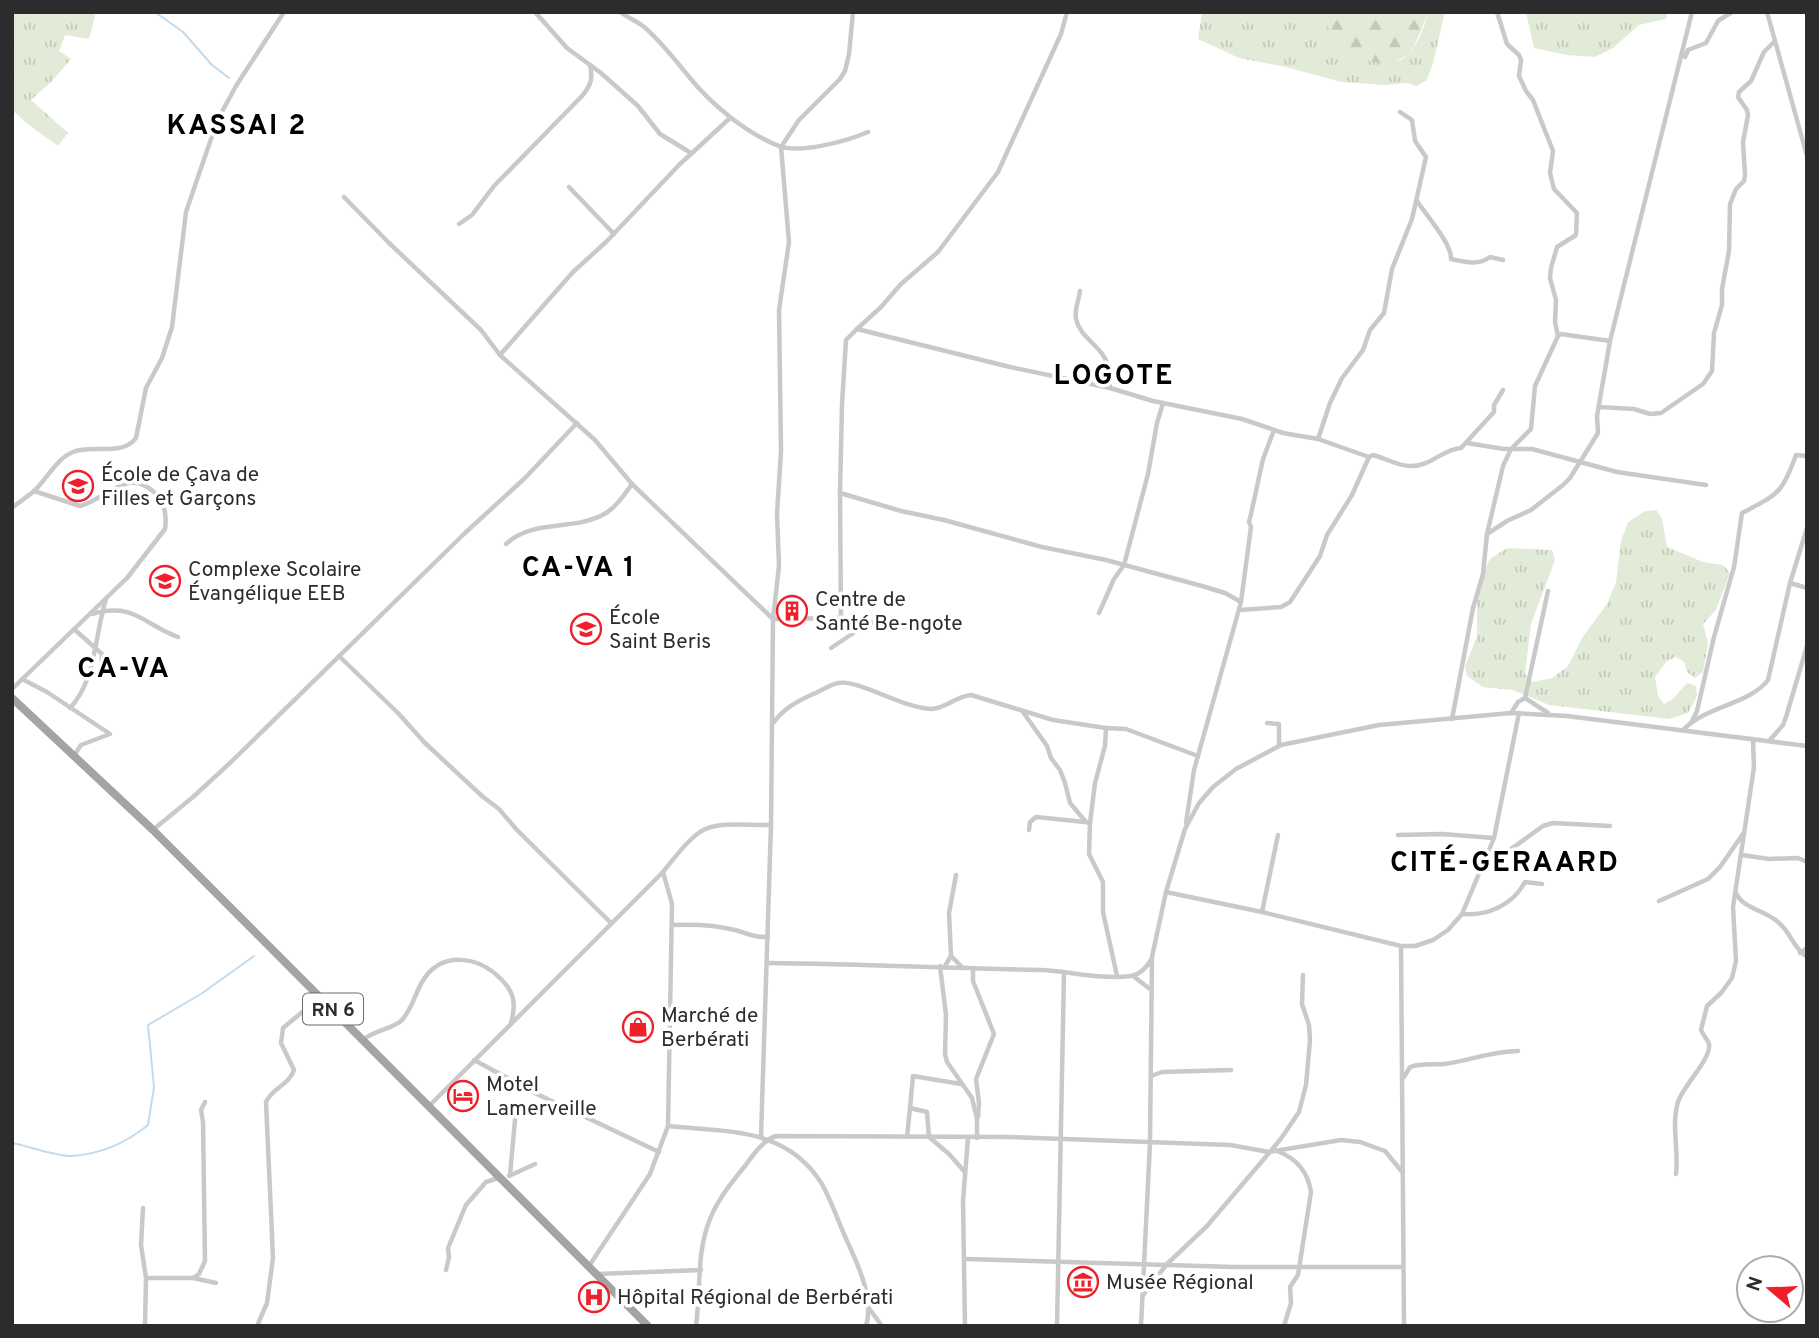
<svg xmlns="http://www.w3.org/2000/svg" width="1819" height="1338" font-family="Overpass,sans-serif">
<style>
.grass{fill:url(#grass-tufts)}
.forest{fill:url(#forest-firs)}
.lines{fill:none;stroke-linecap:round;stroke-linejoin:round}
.stream{stroke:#c2dbed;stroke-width:2}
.street{stroke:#c9c9c9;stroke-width:4.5}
.primary{stroke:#a4a4a4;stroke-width:8}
.labels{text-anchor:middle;stroke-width:7;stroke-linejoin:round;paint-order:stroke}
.shield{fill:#fff;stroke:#6b6b6b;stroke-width:2}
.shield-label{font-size:19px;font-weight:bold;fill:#2c2c2c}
.poi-label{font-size:21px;fill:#2c2c2c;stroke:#fff;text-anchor:start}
.district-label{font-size:28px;font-weight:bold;letter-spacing:2px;fill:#000;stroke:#fff}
</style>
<defs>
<pattern id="grass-tufts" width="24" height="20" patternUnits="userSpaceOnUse" patternTransform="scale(1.75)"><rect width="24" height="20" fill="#e2ebd8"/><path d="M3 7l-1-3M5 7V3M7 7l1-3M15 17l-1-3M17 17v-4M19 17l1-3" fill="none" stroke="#c2caba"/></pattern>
<pattern id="forest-firs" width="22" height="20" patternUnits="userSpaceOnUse" patternTransform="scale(1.75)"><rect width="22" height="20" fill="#e2ebd8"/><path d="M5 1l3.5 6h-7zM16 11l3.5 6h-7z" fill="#c2caba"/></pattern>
</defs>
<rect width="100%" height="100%" fill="#fff"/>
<g class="grass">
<path d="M12 12H96L89 39 65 35 59 51 71 59 52 81 31 100 68 133 58 146 29 125 12 110Z"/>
<path d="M1202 12C1242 12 1291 5 1327 26 1339 34 1348 47 1357 58 1370 59 1384 62 1396 61 1414 59 1424 27 1429 12H1445L1433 63 1427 80 1417 86 1407 83 1385 85 1341 82 1286 67 1239 58 1198 39Z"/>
<path d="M1526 12H1667L1666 19 1639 25 1613 48 1595 57 1567 55 1534 48Z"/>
<path d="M1656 510 1662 518 1667 547 1703 562 1723 565 1730 573 1716 610 1703 624 1708 643 1703 672 1695 678 1687 672 1684 662 1676 657 1667 661 1655 677 1658 696 1664 704 1673 699 1687 683 1696 686 1697 696 1688 713 1669 719 1549 705 1513 690 1483 687 1467 676 1465 666 1477 637V586L1490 559 1507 548 1552 550 1555 560 1531 624 1525 674 1532 682 1552 678 1568 666 1582 638 1607 604 1616 582 1621 541 1628 522 1645 511Z"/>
</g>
<path class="forest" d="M1281 12H1429L1414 46 1408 55 1388 65 1357 58 1335 32 1324 25Z"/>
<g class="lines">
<g class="stream">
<path d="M155 12 183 32 212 65 229 78"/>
<path d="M12 1143C28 1146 58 1157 72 1156 101 1154 126 1143 148 1125L154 1087 148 1025 201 994 254 956"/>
</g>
<g class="street">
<path d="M535 12 567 48 601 73 638 106 660 134 691 153"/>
<path d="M620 12C627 17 636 21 643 26 661 41 675 60 690 78 712 105 746 133 779 146 800 154 847 141 868 132"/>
<path d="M1497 12 1507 44 1519 55 1521 60 1519 76 1526 91 1533 100 1553 151 1550 173 1554 189 1577 213 1576 235 1557 247 1551 268 1550 278 1556 300 1555 322 1558 336"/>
<path d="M1767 12 1807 156"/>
<path d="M1685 57 1688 50 1706 43 1718 21 1732 12"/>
<path d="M569 187 614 234"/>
<path d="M344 197 388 242 481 330 500 355 595 440 632 484 773 619 841 618 936 631"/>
<path d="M1417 201C1426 215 1452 244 1451 259 1465 262 1478 266 1490 257L1503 260"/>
<path d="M459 224 472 215 494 186 582 96C591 85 593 79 590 65"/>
<path d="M1080 291C1079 300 1074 310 1076 319 1080 338 1102 346 1108 365 1110 372 1109 380 1110 388"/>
<path d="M857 329 881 307 901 284 938 252 998 172 1061 34 1067 12"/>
<path d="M500 355 573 272 606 242 679 165 730 118"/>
<path d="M1599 407 1634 409 1650 414 1661 413 1703 384 1712 371 1714 333 1722 305V289L1729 251 1730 204 1736 189 1744 181 1745 175 1743 142 1748 115 1747 110 1738 97 1739 92 1751 81 1764 52 1774 42"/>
<path d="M1318 439 1330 403 1342 378 1363 350 1370 330 1384 313 1392 269 1412 219 1426 157 1415 141 1412 120 1400 112"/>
<path d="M1467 443 1504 449H1532L1617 472 1706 485"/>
<path d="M840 493 901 511 944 520 1042 547 1106 560 1202 586 1225 593 1241 602"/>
<path d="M12 508C19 502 27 497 34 491 47 479 57 458 73 452 92 444 122 457 136 438L146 388 162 358 172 327 186 212 200 171 218 119 236 86 284 12"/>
<path d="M1487 534 1507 521 1531 510 1563 485 1570 478 1598 433 1597 416 1610 341 1692 12"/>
<path d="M506 544C534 518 575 532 606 513 617 506 624 495 632 484"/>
<path d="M1790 583 1807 588"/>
<path d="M1239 610 1281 607 1290 602 1320 556 1327 535 1352 495 1369 457"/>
<path d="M1099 613 1114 579 1124 565 1148 474 1157 423 1163 403"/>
<path d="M92 614C134 602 143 624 178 637"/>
<path d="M841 618 840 493 842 404 846 340 857 329 1010 367 1110 388 1153 401 1242 419 1283 433 1318 439 1369 457 1373 455C1385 458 1400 467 1412 466 1431 466 1443 449 1461 448L1494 412V405L1503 390"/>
<path d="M74 629 102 654 101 671"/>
<path d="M831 648 870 622"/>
<path d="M339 656 398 713 425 743 482 796 499 809 517 830 611 923"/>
<path d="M22 679 47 692 110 734 81 745 73 757"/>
<path d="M12 689 127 578 165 529C167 515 165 503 155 493 127 466 106 500 80 506L34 491"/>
<path d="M1525 698 1548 713"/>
<path d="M70 708C96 681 95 633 106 599"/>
<path d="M1023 712 1047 746 1051 758 1060 770 1065 783 1070 803 1086 822 1090 823"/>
<path d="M1511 713 1518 702 1525 698 1548 591"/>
<path d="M1452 719 1473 608 1483 574 1487 534 1503 466 1511 449 1531 429 1535 386 1558 336 1561 334 1610 341"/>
<path d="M1692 721 1697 711 1714 637 1734 567 1742 513C1778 494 1782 494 1796 455L1807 456"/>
<path d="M774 722C784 708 798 701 813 694 821 691 829 685 838 683 858 679 902 708 931 709 945 709 956 696 971 695L1053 720 1106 728"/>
<path d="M1267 723 1279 724V746"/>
<path d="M1683 730C1706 706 1750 704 1768 680L1790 583 1807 528"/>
<path d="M1770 740 1783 725 1786 717 1807 646"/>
<path d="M1186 823 1194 770 1241 602 1251 527 1249 522 1251 514 1263 459 1274 430"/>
<path d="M154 829 193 797 231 762 465 533 525 478 577 423"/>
<path d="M1029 830 1030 822 1036 817 1085 822"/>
<path d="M1398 835 1442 834 1494 838"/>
<path d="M1742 855 1769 859 1798 858 1807 862"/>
<path d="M1483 869 1543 826 1553 823 1610 826"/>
<path d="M1166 892 1262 912 1401 946H1415L1433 940 1448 930 1462 914 1494 838 1519 713"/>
<path d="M1736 893C1743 909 1765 910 1778 922 1791 932 1792 947 1807 957"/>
<path d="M1659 901 1708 879 1720 867 1743 834"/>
<path d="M1262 912 1278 835"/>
<path d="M1462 914C1487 916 1512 906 1525 882L1542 884"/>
<path d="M672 925C692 924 715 925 735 930 747 933 754 938 768 937"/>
<path d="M1401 946 1404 1326"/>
<path d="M1800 953 1807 948"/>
<path d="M951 956 963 968"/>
<path d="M767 963C858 964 949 968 1040 970 1070 971 1100 980 1131 976 1140 975 1146 968 1151 960"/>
<path d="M940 966 946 1015 945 1054 947 1062 972 1098 977 1119V1138"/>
<path d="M945 966 951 956 949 913 956 875"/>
<path d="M973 968V981L994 1034 976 1079 979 1103 978 1117"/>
<path d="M1117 976 1103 912V882L1089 854 1090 823 1095 783 1105 746 1106 728 1126 729 1198 756"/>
<path d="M1133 976 1150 989"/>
<path d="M364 1039C376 1030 395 1028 402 1020 412 1009 415 994 422 982 441 950 478 956 501 979 515 993 516 1005 511 1023"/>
<path d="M474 1060 537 1094 659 1152"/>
<path d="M1151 1076 1162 1072 1231 1070"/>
<path d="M1404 1077 1410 1067C1421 1063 1432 1065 1444 1064 1469 1061 1492 1051 1518 1051"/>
<path d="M430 1105 663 872C674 859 685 842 700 832 719 820 749 826 771 825"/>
<path d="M910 1108 913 1076 961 1084"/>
<path d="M668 1126C727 1132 787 1127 822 1184 832 1202 839 1224 848 1243 859 1267 874 1299 866 1326"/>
<path d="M761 1136 771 825 773 619 779 566 777 514 781 451 779 310 789 242 781 147 799 120 840 79 845 71 849 54 853 12"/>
<path d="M907 1137 910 1108 927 1112 929 1137 949 1154 964 1171"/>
<path d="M1277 1151C1296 1158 1308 1172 1311 1192L1298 1275 1290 1287 1291 1303 1284 1326"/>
<path d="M1676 1174C1679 1150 1671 1125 1678 1102 1683 1086 1712 1058 1709 1044 1708 1040 1703 1035 1701 1030L1707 1006 1721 993 1732 978 1736 961 1733 907 1754 767 1753 740"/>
<path d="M510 1175 516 1109"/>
<path d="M509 1176 535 1164"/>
<path d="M143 1208 141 1245 146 1278 145 1326"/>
<path d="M965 1259 1234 1267H1402"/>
<path d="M589 1266 650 1174 668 1126 672 904 663 872"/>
<path d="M446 1270 449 1257 448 1248 466 1205 486 1182 498 1178"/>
<path d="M597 1274 701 1270"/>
<path d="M146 1278H193L216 1283"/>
<path d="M193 1278 199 1274 205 1261 203 1122 201 1110 205 1102"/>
<path d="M1143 1295 1167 1264 1207 1226 1280 1140 1299 1112 1306 1085 1310 1040 1309 1025 1302 1004 1303 975"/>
<path d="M868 1307 882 1326"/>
<path d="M257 1326 267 1303 273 1258 266 1102C272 1088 289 1085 294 1070L281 1043 283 1028 319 998"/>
<path d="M696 1326C701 1291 696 1253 710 1219 718 1199 732 1182 745 1166 753 1155 763 1140 776 1136L1010 1137 1230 1145 1269 1152 1341 1140 1360 1142 1385 1151 1403 1173"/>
<path d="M965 1326 963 1201 968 1138"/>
<path d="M1057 1326 1064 973"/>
<path d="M1141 1326 1150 1143 1152 957 1166 892 1185 829 1199 803 1213 787 1236 769 1281 745 1379 725 1511 713 1567 716 1807 746"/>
</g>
<path class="primary" d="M12 698 153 830 648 1326"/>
</g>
<defs>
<g id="school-ring" transform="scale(1.575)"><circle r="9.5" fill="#fff" stroke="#f0202b" stroke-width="1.5"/><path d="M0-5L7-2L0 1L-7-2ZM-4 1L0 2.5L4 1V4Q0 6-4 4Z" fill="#f0202b"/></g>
<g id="building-ring" transform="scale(1.575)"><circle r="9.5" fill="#fff" stroke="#f0202b" stroke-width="1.5"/><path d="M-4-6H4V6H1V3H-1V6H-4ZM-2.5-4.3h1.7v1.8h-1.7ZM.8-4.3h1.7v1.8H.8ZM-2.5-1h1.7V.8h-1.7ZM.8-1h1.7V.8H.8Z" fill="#f0202b"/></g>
<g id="shop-ring" transform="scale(1.575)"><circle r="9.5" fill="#fff" stroke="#f0202b" stroke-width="1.5"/><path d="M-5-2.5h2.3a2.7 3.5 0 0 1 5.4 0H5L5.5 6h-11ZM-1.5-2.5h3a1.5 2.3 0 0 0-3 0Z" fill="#f0202b"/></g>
<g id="hotel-ring" transform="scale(1.575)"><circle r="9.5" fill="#fff" stroke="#f0202b" stroke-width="1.5"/><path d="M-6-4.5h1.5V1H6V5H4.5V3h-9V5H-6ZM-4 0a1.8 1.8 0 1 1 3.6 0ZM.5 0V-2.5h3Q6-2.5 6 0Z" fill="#f0202b"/></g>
<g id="museum-ring" transform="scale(1.575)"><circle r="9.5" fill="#fff" stroke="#f0202b" stroke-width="1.5"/><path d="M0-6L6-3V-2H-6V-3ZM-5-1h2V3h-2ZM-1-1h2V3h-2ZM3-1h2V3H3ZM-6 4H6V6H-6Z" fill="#f0202b"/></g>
<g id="hospital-ring" transform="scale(1.575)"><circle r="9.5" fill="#fff" stroke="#f0202b" stroke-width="1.5"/><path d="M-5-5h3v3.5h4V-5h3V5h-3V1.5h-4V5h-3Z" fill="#f0202b"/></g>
</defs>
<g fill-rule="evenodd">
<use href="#school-ring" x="78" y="486"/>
<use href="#school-ring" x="165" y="581"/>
<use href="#building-ring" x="792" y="611"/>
<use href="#school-ring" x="586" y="629"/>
<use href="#shop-ring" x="638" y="1027"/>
<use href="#hotel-ring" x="463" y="1096"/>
<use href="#museum-ring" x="1083" y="1282"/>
<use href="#hospital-ring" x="594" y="1297"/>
</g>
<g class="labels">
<rect class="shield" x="303" y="993.5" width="60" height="31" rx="5"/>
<g class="shield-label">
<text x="333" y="1016">RN 6</text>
</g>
<g class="poi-label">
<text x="101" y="481">École de Çava de<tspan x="101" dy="24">Filles et Garçons</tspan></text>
<text x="188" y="576">Complexe Scolaire<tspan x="188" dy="24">Évangélique EEB</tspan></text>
<text x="815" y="606">Centre de<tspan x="815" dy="24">Santé Be-ngote</tspan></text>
<text x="609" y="624">École<tspan x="609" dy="24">Saint Beris</tspan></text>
<text x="661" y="1022">Marché de<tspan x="661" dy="24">Berbérati</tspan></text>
<text x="486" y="1091">Motel<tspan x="486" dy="24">Lamerveille</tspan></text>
<text x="1106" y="1289">Musée Régional</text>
<text x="617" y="1304">Hôpital Régional de Berbérati</text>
</g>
<g class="district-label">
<text x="237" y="134">KASSAI 2</text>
<text x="1114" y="384">LOGOTE</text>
<text x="579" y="576">CA-VA 1</text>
<text x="124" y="677">CA-VA</text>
<text x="1505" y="871">CITÉ-GERAARD</text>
</g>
</g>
<rect width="1819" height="1338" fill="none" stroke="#2c2c2c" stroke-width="28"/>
<g transform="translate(1770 1289) rotate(289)"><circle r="33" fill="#ffffff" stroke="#ababab" stroke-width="2"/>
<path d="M0-5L12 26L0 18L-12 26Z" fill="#f0202b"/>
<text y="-10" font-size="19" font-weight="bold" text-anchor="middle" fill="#2c2c2c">N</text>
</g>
</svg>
